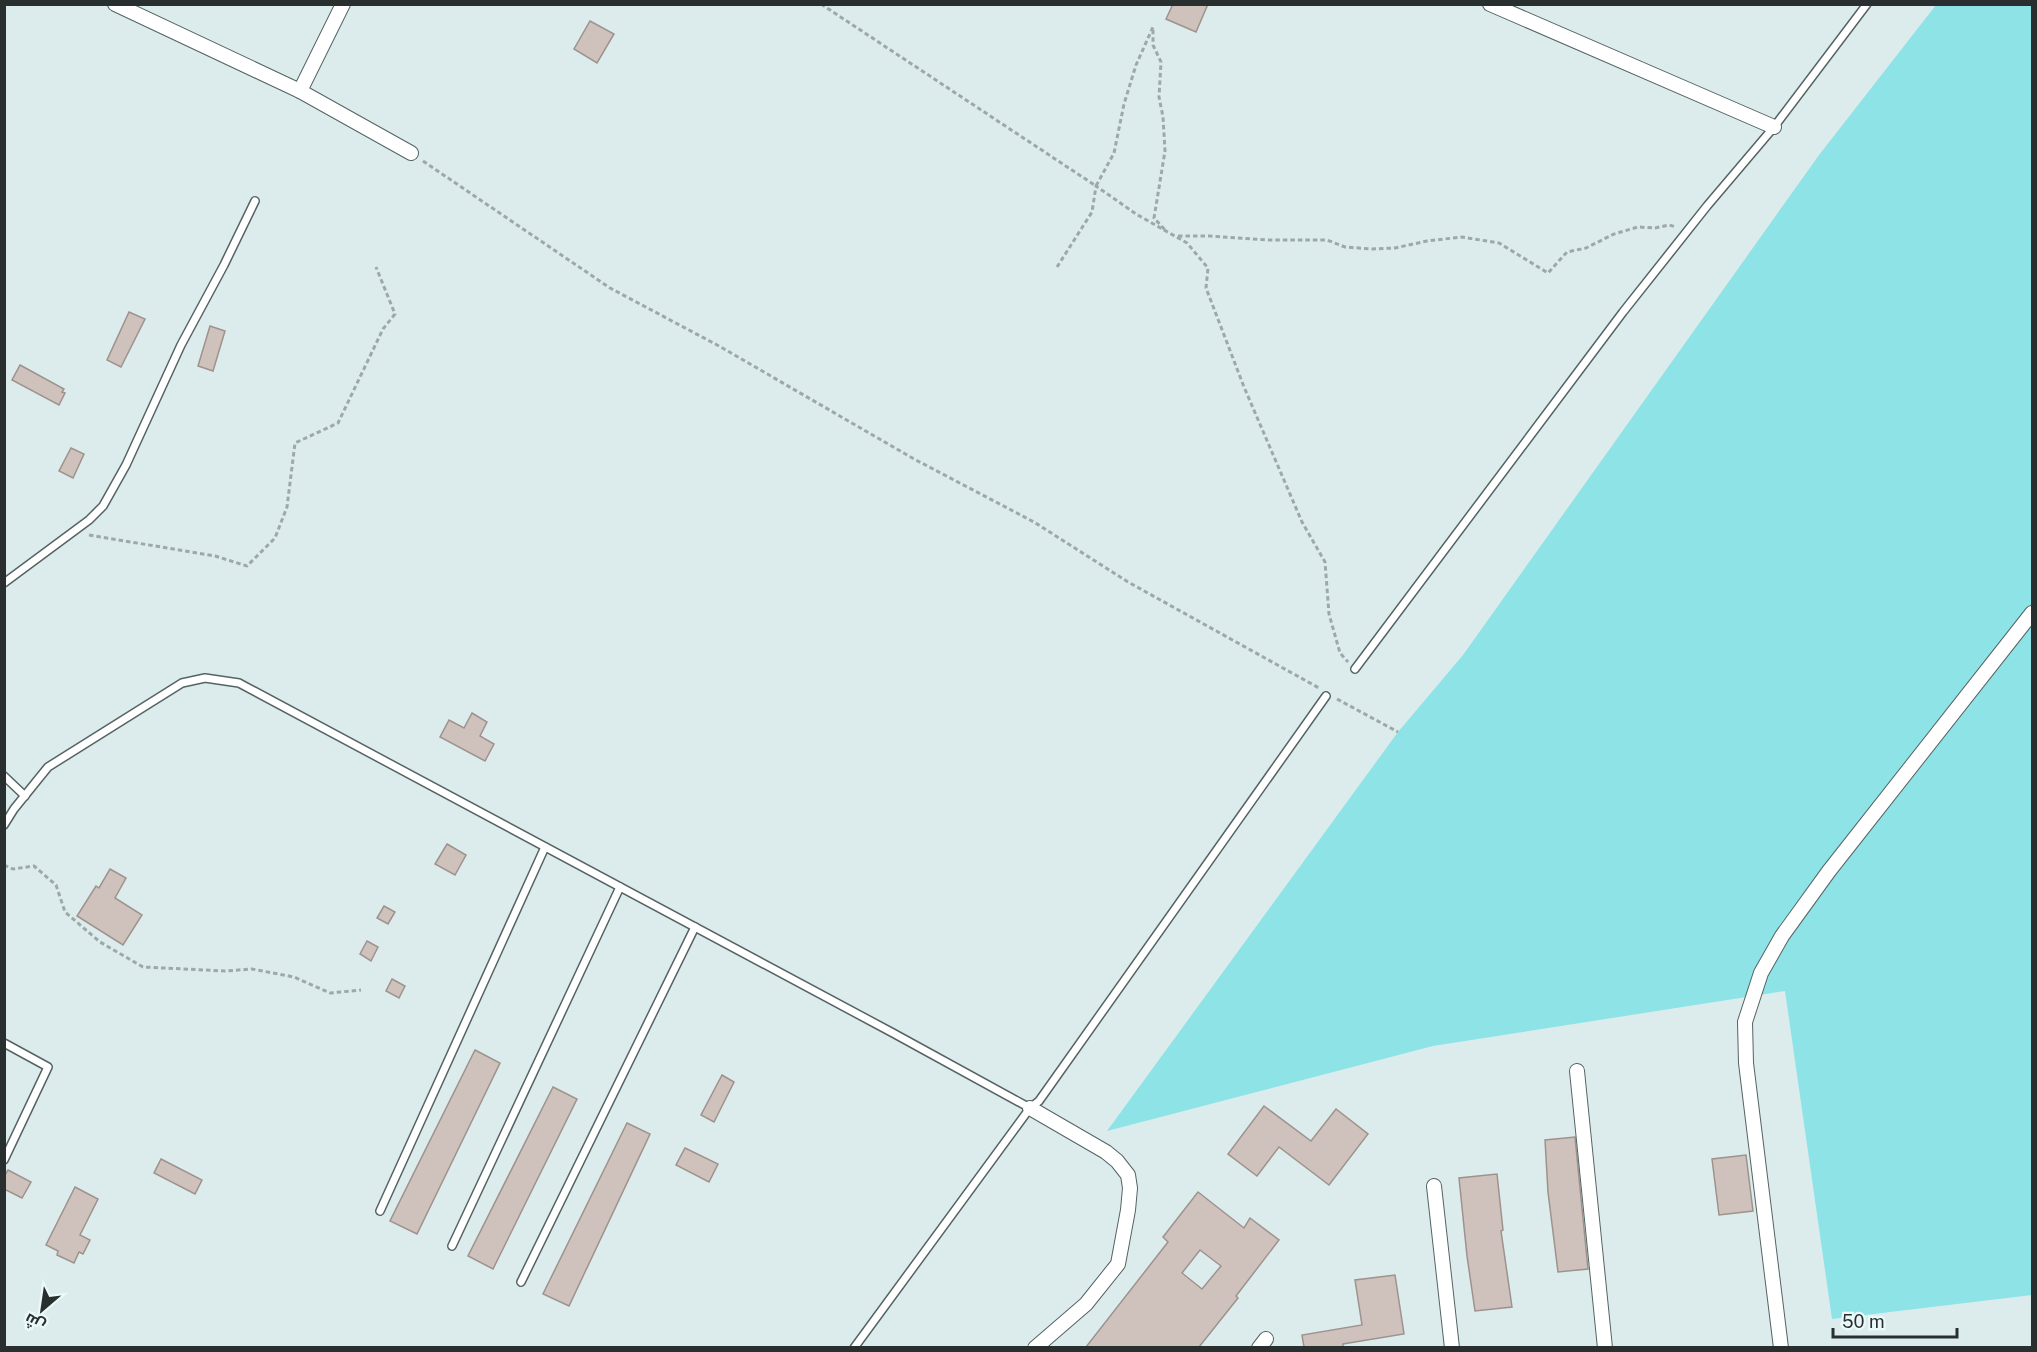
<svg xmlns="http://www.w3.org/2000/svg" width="2037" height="1352" font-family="'Public Sans',Cairo,sans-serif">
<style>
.green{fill:#8ee3e7}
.building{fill:#cfc2bd;stroke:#9e928d;stroke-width:1.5;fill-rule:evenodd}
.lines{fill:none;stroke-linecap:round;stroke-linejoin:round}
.service-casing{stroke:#556363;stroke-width:10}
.minor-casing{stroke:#556363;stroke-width:16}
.path{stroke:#9da9a9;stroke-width:3;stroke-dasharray:4.5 3;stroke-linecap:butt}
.service{stroke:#fff;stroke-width:7}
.minor{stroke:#fff;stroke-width:14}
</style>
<rect width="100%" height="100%" fill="#dcecec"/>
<path class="green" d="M1936 5H2032V1295L1832 1319 1785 991 1433 1046 1107 1131 1398 732 1463 655 1819 155Z"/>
<g class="building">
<path d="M1173 4H1208L1196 32 1166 19Z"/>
<path d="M590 21 614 34 597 63 574 49Z"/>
<path d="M129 312 145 319 121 367 107 360Z"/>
<path d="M210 326 225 331 213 371 198 366Z"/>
<path d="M20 365 64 389 62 392 65 393 59 405 12 380Z"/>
<path d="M71 448 84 454 73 478 59 471Z"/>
<path d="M472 713 487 722 480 736 494 744 485 761 440 737 449 720 464 728Z"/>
<path d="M447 844 466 855 455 875 435 864Z"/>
<path d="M110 869 126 878 115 898 142 915 123 945 77 916 96 886 99 888Z"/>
<path d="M384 906 395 912 388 924 377 918Z"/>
<path d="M367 941 378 947 371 961 360 954Z"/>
<path d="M392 979 405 986 399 998 386 991Z"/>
<path d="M475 1050 500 1063 417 1234 390 1221Z"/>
<path d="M722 1075 734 1082 714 1122 701 1115Z"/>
<path d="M553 1087 577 1099 493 1269 468 1256Z"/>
<path d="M1264 1106 1311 1141 1336 1109 1368 1134 1329 1185 1279 1147 1257 1176 1228 1154Z"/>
<path d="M627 1123 650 1134 569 1306 543 1294Z"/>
<path d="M1575 1137 1588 1269 1558 1272 1548 1192 1545 1140Z"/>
<path d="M685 1148 718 1164 709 1182 676 1165Z"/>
<path d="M1746 1155 1753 1211 1719 1215 1712 1159Z"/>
<path d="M161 1159 202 1180 195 1194 154 1173Z"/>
<path d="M8 1170 31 1182 22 1198 4 1189V1177Z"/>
<path d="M1497 1174 1503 1230 1501 1231 1512 1307 1475 1311 1467 1256 1459 1178Z"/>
<path d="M75 1187 98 1199 80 1235 90 1240 83 1254 79 1252 74 1263 57 1255 58 1251 46 1245Z"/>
<path d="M1198 1192 1244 1228 1250 1218 1279 1240 1236 1296 1238 1298 1199 1347H1086L1168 1242 1163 1237ZM1200 1250 1221 1266 1202 1289 1182 1273Z"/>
<path d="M1395 1275 1404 1334 1343 1344V1347H1304L1302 1335 1362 1325 1355 1280Z"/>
</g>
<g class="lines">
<g class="service-casing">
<g id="service">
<path d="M4 583 89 520 103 506 126 465 181 345 224 265 255 201"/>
<path d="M1355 669 1623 312 1707 206 1774 127 1867 4"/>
<path d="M4 776 25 796"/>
<path d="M4 825 14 809 48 767 182 683 205 678 239 683 893 1033 1030 1108"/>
<path d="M4 1043 48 1067 4 1160"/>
<path d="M380 1211 545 847"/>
<path d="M452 1246 620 887"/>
<path d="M521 1282 695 927"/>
<path d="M854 1348 1030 1108 1039 1101 1326 696"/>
</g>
</g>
<g class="minor-casing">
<g id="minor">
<path d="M115 4 300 91 411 153"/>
<path d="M1490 4 1774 127"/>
<path d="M300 91 343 4"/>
<path d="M1577 1071 1605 1348"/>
<path d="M1030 1108 1106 1152 1117 1161 1128 1175 1130 1188 1128 1210 1118 1264 1086 1304 1035 1348"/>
<path d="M1434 1186 1452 1348"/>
<path d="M1259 1348 1266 1339"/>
<path d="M1781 1348 1746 1063 1745 1022 1761 973 1782 936 1829 871 2032 613"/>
</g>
</g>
<g class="path">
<path d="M821 4 1096 186 1114 153 1124 104 1136 65 1153 27V45L1161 62 1159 97 1163 117 1165 151 1154 218 1166 231"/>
<path d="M423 161 610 288 719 346 914 459 1034 522 1128 582 1319 688"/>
<path d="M1178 236H1210L1268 240H1327L1345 247 1372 249 1395 248 1427 241 1462 237 1499 243 1548 273 1567 252 1586 248 1614 234 1638 227 1655 228 1669 225 1676 227"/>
<path d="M1057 267 1092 212 1096 186 1136 214 1187 243 1208 268 1206 288 1244 387 1302 522 1325 562 1329 614 1340 653 1348 662"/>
<path d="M89 535 215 556 247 566 275 538 287 507 295 443 338 423 383 329 395 314 376 267"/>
<path d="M1337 699 1398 732"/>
<path d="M4 865 13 869 34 866 56 885 65 912 100 942 143 967 225 971 252 969 294 977 330 993 361 990"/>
</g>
<use href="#service" class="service"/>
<use href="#minor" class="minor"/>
</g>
<rect width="2037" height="1352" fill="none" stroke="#292f2f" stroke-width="12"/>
<g transform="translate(42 1310) rotate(209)" stroke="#eaf9fa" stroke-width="4.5" paint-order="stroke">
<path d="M0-4.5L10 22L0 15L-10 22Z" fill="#292f2f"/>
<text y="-9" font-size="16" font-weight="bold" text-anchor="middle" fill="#292f2f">ش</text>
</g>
<path d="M1833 1328v9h124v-9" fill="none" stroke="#292f2f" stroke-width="3"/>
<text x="1842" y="1328" font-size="18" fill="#292f2f" stroke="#eaf9fa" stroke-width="4.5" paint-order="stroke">50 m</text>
</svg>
